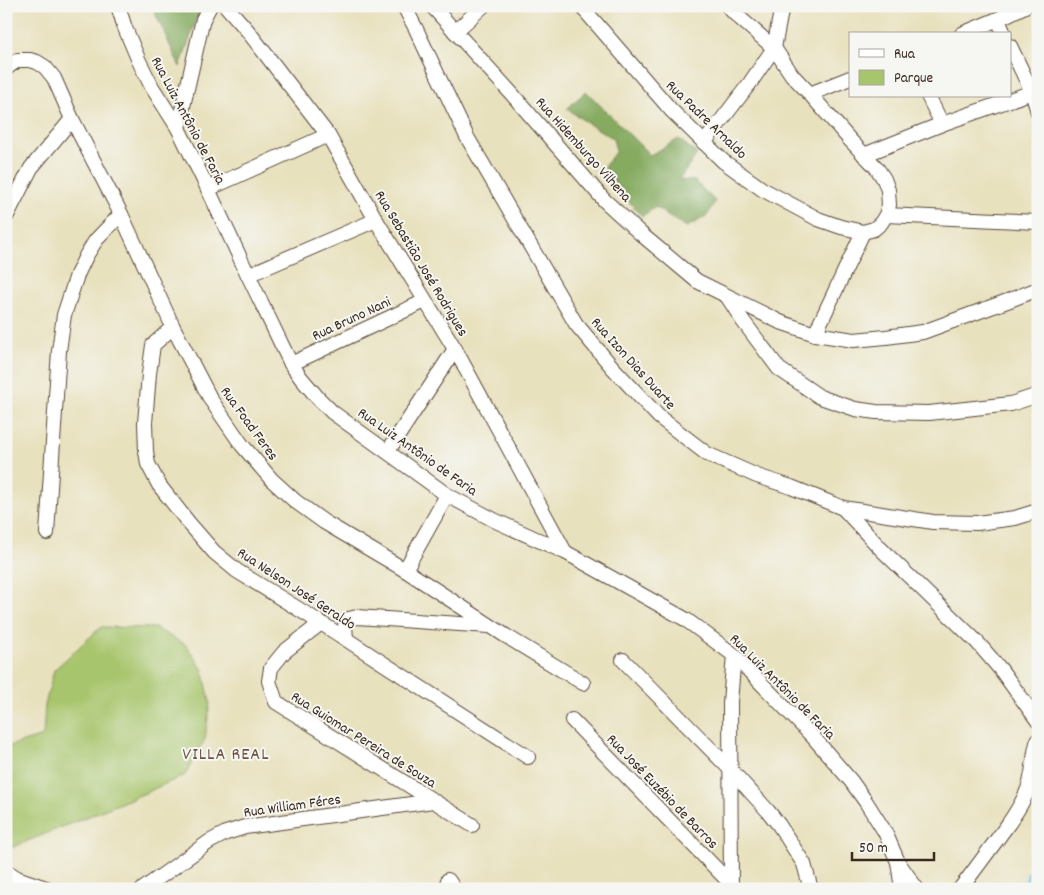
<svg xmlns="http://www.w3.org/2000/svg" width="1044" height="895" font-family="Dekko,sans-serif">
<style>
.green{fill:#a7c56c;stroke:#717845}
.forest{fill:#85aa60;stroke:#606a3f}
.lines{fill:none;stroke-linecap:round;stroke-linejoin:round}
.stream{stroke:#6fc2eb;stroke-width:3}
.minor-casing{stroke:#554536;stroke-width:16}
.minor{stroke:#fff;stroke-width:14}
.labels{text-anchor:middle;stroke-width:4;stroke-linejoin:round;paint-order:stroke}
.street-label{font-size:15px;fill:#3b2a1e;stroke:#f6f6f2}
.quarter-label{font-size:18px;letter-spacing:1px;fill:#6f5343;stroke:#f6f6f2}
</style>
<rect width="100%" height="100%" fill="#f6f6f2"/>
<filter id="ink" filterUnits="userSpaceOnUse"><feTurbulence type="fractalNoise" baseFrequency=".02" numOctaves="2"/><feDisplacementMap in="SourceGraphic" scale="10" xChannelSelector="R" yChannelSelector="G"/><feConvolveMatrix kernelMatrix="1 2 1 2 8 2 1 2 1" color-interpolation-filters="sRGB"/></filter>
<filter id="wash" filterUnits="userSpaceOnUse"><feTurbulence type="fractalNoise" baseFrequency=".0096" numOctaves="4" result="noise"/><feDisplacementMap in="SourceGraphic" scale="20" xChannelSelector="R" yChannelSelector="G"/><feGaussianBlur stdDeviation="1.12" result="paint"/><feColorMatrix in="noise" values="0 0 0 0 0 0 0 0 0 0 0 0 0 0 0 0 0 1.4 0 .05"/><feComposite in="paint" operator="in"/></filter>
<g filter="url(#wash)">
<rect width="100%" height="100%" fill="#e8e1bd"/>
<path class="green" d="M101 627 155 628 186 645 203 670 210 702 205 739 185 775 145 793 6 850V747L43 736 45 705 54 670Z"/>
<g class="forest">
<path d="M152 6H201L180 67Z"/>
<path d="M586 91 650 155 679 139 697 154 679 180 695 181 715 201 707 216 687 227 669 217 656 207 642 216 624 196 604 167 616 151 613 138 592 126 567 109Z"/>
</g>
<g class="lines">
<path class="stream" d="M1024 889 1028 874 1038 867"/>
</g>
</g>
<g filter="url(#ink)">
<g class="lines">
<g class="minor-casing">
<g id="minor">
<path d="M118 6 125 28 139 61 152 87 178 128 208 189 248 275 291 364 301 378 318 398 332 412 447 495 496 521 565 552 685 619 734 655 814 738 851 781 866 802 885 832 898 862 902 889"/>
<path d="M226 6 247 30 328 135 376 220 455 349 565 552"/>
<path d="M404 6 416 29 467 137 576 324 613 368 659 417 707 454 757 476 791 487 843 508 933 522 977 523 1015 518 1038 511"/>
<path d="M432 6 511 93 604 200 641 234 697 281 780 322 815 334 854 340 886 337 923 332 1010 300 1038 289"/>
<path d="M581 6 671 110 723 161 762 189 818 219 841 227 863 232 874 229 881 223 886 215 889 205 888 190 884 179 876 167 850 140 810 94 792 75 774 48 734 13 728 6"/>
<path d="M998 19 1004 34"/>
<path d="M455 32 483 6"/>
<path d="M962 34 998 19 1025 6"/>
<path d="M1010 46 1032 92 1038 112"/>
<path d="M6 69 9 66 18 60H30L37 62 45 67 54 78 72 119 121 214 173 327 211 400 242 445 272 480 295 501 324 522 405 570 506 636 583 683"/>
<path d="M810 94 850 78"/>
<path d="M928 96 942 124"/>
<path d="M178 128 203 19 210 6"/>
<path d="M704 143 750 83 774 48 782 6"/>
<path d="M864 155 942 124 1038 90"/>
<path d="M208 189 328 135"/>
<path d="M886 215 1038 222"/>
<path d="M6 217 31 168 72 119"/>
<path d="M248 275 376 220"/>
<path d="M727 296 743 321 779 369 820 397 855 409 876 412 929 413 1011 404 1038 395"/>
<path d="M173 327 153 345 149 374 145 423 146 451 148 464 159 485 188 522 214 552 237 571 321 623 528 757"/>
<path d="M815 334 863 232"/>
<path d="M291 364 425 301"/>
<path d="M388 451 455 349"/>
<path d="M843 508 881 549 977 642 1001 670 1038 721"/>
<path d="M47 533 59 351 64 315 77 275 86 256 96 240 121 214"/>
<path d="M405 570 447 495"/>
<path d="M321 623 284 652 271 668 269 681 276 702 472 825"/>
<path d="M346 638 345 626 349 619 357 617 489 626"/>
<path d="M623 660 730 769 768 811 779 825 804 864 811 889"/>
<path d="M572 720 731 884"/>
<path d="M900 865 917 889"/>
<path d="M6 871 17 878 49 889"/>
<path d="M448 880 454 889"/>
<path d="M143 889 209 842 226 833 245 827 433 801"/>
<path d="M731 889 730 702 734 655"/>
<path d="M960 889C977 867 993 845 1009 823 1017 811 1025 799 1029 786 1034 771 1033 753 1038 740"/>
</g>
</g>
<use href="#minor" class="minor"/>
</g>
</g>
<g class="labels">
<g class="street-label">
<text transform="translate(707 119) rotate(44)" y="5">Rua Padre Arnaldo</text>
<text transform="translate(189 120) rotate(62)" y="5">Rua Luiz Antônio de Faria</text>
<text transform="translate(584 149) rotate(48)" y="5">Rua Hidemburgo Vilhena</text>
<text transform="translate(422 263) rotate(59)" y="5">Rua Sebastião José Rodrigues</text>
<text transform="translate(351 318) rotate(-25)" y="5">Rua Bruno Nani</text>
<text transform="translate(634 363) rotate(48)" y="5">Rua Izon Dias Duarte</text>
<text transform="translate(250 423) rotate(54)" y="5">Rua Foad Feres</text>
<text transform="translate(418 451) rotate(35)" y="5">Rua Luiz Antônio de Faria</text>
<text transform="translate(297 588) rotate(33)" y="5">Rua Nelson José Geraldo</text>
<text transform="translate(783 686) rotate(45)" y="5">Rua Luiz Antônio de Faria</text>
<text transform="translate(364 739) rotate(32)" y="5">Rua Guiomar Pereira de Souza</text>
<text transform="translate(663 791) rotate(46)" y="5">Rua José Euzébio de Barros</text>
<text transform="translate(292 805) rotate(-8)" y="5">Rua William Féres</text>
</g>
<g class="quarter-label">
<text x="226" y="759">VILLA REAL</text>
</g>
</g>
<rect width="1044" height="895" fill="none" stroke="#f6f6f2" stroke-width="25"/>
<rect x="849" y="32" width="162" height="65" fill="#f6f6f2" stroke="#aba49d"/>
<rect x="859" y="49" width="25" height="8" fill="#ffffff" stroke="#aba49d"/>
<text x="894" y="58" font-size="15" fill="#3b2a1e">Rua</text>
<rect x="859" y="70" width="25" height="15" fill="#a7c56c" stroke="#aba49d"/>
<text x="894" y="82" font-size="15" fill="#3b2a1e">Parque</text>
<path d="M852 852v8h82v-8" fill="none" stroke="#3b2a1e" stroke-width="2.5"/>
<text x="859" y="852" font-size="15" fill="#3b2a1e" stroke="#f6f6f2" stroke-width="4" paint-order="stroke">50 m</text>
</svg>
